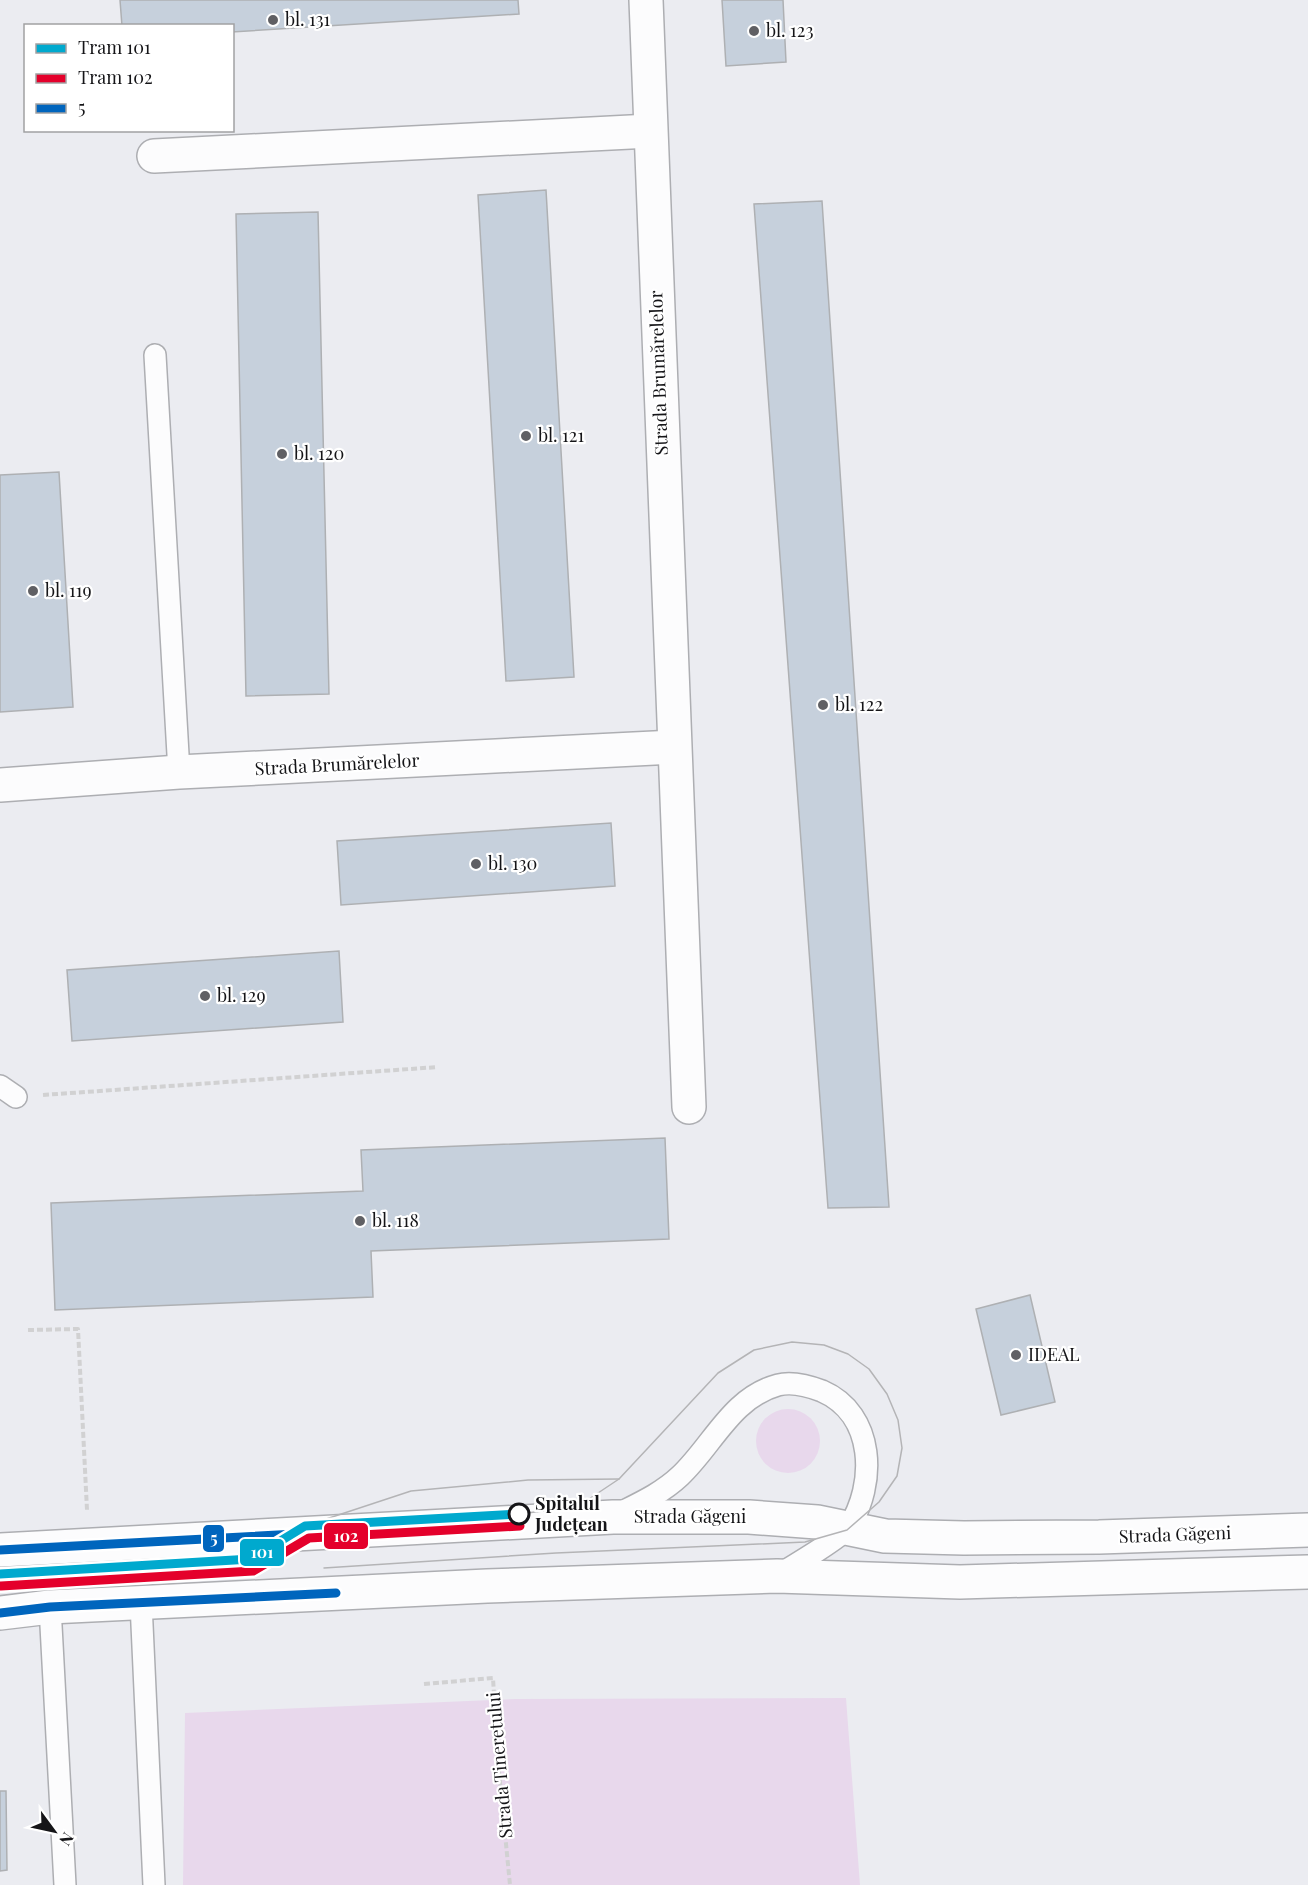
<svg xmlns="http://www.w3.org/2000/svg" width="1308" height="1885" font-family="'Playfair Display',serif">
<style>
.green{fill:#e8d8ec}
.building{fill:#c6d0dc;stroke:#aeb0b3;stroke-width:1.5}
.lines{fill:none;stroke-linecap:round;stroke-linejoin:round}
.lane-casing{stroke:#adaeb2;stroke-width:24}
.street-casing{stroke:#adaeb2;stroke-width:36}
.secondary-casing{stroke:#adaeb2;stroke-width:36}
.path{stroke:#d1d1d2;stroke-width:4;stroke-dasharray:6 3;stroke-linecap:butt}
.lane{stroke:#fcfcfd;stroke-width:21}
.street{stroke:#fcfcfd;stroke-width:33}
.secondary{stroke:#fcfcfd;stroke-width:33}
.tram{stroke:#b4b4b6;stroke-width:1.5}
.bus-1-casing{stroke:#fff;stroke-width:14}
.bus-1{stroke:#0065bd;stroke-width:9}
.tram-1-casing{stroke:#fff;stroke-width:14}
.tram-2-casing{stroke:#fff;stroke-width:14}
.tram-1{stroke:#00a9ce;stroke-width:9}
.tram-2{stroke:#e4002b;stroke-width:9}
.poi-dot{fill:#606064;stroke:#fff;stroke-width:2}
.stop-dot{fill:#fff;stroke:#151518;stroke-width:3}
.labels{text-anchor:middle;stroke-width:4.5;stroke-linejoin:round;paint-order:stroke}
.poi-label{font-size:18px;fill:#151518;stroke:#fff;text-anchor:start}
.street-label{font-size:18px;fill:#151518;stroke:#fff}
.stop-label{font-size:18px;font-weight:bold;fill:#151518;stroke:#fff;text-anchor:start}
.line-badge{stroke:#fff;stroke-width:2}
.badge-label{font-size:16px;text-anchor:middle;font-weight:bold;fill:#fff}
</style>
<rect width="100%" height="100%" fill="#ebecf1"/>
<g class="green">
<circle cx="788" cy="1441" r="32"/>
<path d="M846 1698 860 1885H183L185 1713 516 1699Z"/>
</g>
<g class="building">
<path d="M120 0H518L519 14 232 32V26H122Z"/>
<path d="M722 0H783L786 62 726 66Z"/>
<path d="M546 190 574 677 506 681 478 195Z"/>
<path d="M822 201 889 1207 828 1208 754 204Z"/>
<path d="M318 212 329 694 246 696 236 214Z"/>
<path d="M59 472 73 707 0 712V475Z"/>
<path d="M611 823 615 886 341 905 337 841Z"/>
<path d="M339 951 343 1022 72 1041 67 970Z"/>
<path d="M665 1138 669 1239 371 1251 373 1297 55 1310 51 1203 363 1191 361 1150Z"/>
<path d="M1030 1295 1055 1402 1001 1415 976 1309Z"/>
<path d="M0 1791H6L7 1870 0 1871Z"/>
</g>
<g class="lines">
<g class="lane-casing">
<g id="lane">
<path d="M155 355 179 772"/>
<path d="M0 1086 16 1097"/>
<path d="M618 1514C640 1503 662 1493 680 1476 713 1445 731 1398 778 1385 793 1381 809 1386 822 1391 875 1414 877 1484 848 1528 842 1537 790 1568 777 1576"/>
<path d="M141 1603 154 1885"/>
<path d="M50 1607 65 1885"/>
</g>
</g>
<g class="street-casing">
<g id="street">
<path d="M646 0 689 1107"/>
<path d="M154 156 650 131"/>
<path d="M0 785 179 772 674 747"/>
</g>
</g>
<g class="secondary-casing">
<g id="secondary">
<path d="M0 1550 613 1517H749L817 1522 885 1536 964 1538 1099 1537 1308 1530"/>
<path d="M0 1613 50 1607 487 1586 777 1576 960 1582 1308 1572"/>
</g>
</g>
<g class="path">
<path d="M43 1095 438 1067"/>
<path d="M28 1330 78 1329 87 1510"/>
<path d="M424 1684 493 1678 498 1762 510 1885"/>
</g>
<use href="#lane" class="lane"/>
<use href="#street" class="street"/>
<use href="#secondary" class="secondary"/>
<g class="tram">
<path d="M305 1526 411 1491 528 1480 619 1479"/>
<path d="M324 1568 556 1553 805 1542 847 1530 879 1502 897 1476 902 1448 898 1420 887 1394 869 1369 848 1354 824 1345 792 1342 754 1350 718 1373 619 1479 583 1503 559 1509 519 1514"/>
</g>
<g class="bus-1-casing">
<g id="bus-1">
<path d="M0 1550 427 1527"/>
<path d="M0 1613 50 1607 336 1593"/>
</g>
</g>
<use href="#bus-1" class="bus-1"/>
<g class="tram-1-casing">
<path id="tram-1" d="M0 1574 251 1559 305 1526 519 1514"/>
</g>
<g class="tram-2-casing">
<path id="tram-2" d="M1 1586 253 1571 309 1538 520 1526"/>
</g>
<use href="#tram-1" class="tram-1"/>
<use href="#tram-2" class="tram-2"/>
</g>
<g class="poi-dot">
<circle cx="273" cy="20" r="6"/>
<circle cx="754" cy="31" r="6"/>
<circle cx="526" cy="436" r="6"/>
<circle cx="282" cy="454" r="6"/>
<circle cx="33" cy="591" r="6"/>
<circle cx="823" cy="705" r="6"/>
<circle cx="476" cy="864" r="6"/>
<circle cx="205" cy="996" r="6"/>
<circle cx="360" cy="1221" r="6"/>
<circle cx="1016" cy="1355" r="6"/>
</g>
<circle class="stop-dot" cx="519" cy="1514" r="10"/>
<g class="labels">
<g class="poi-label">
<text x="285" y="26">bl. 131</text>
<text x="766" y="37">bl. 123</text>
<text x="538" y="442">bl. 121</text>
<text x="294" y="460">bl. 120</text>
<text x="45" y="597">bl. 119</text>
<text x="835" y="711">bl. 122</text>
<text x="488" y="870">bl. 130</text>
<text x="217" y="1002">bl. 129</text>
<text x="372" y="1227">bl. 118</text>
<text x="1028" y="1361">IDEAL</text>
</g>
<g class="street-label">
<text transform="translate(659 373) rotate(-92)" y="6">Strada Brumărelelor</text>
<text transform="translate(337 765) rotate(-3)" y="6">Strada Brumărelelor</text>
<text x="690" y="1523">Strada Găgeni</text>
<text transform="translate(1175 1535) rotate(-2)" y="6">Strada Găgeni</text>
<text transform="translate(500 1765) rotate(-95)" y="6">Strada Tineretului</text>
</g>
<g class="stop-label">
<text x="535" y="1510">Spitalul<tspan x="535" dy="21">Județean</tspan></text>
</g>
</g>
<g class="line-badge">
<rect x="323" y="1522" width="46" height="28" rx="6" fill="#e4002b"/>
<rect x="202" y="1524" width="23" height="29" rx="6" fill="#0065bd"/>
<rect x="239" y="1538" width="46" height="29" rx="6" fill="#00a9ce"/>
</g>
<g class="badge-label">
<text x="346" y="1542">102</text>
<text x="214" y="1544">5</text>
<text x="262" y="1558">101</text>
</g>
<rect x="24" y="24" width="210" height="108" fill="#ffffff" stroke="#a1a1a3" stroke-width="1.5"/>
<rect x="36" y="44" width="30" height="9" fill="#00a9ce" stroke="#a1a1a3" stroke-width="1.5"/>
<text x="78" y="54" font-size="18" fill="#151518">Tram 101</text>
<rect x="36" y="74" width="30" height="9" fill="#e4002b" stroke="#a1a1a3" stroke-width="1.5"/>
<text x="78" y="84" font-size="18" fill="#151518">Tram 102</text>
<rect x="36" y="104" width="30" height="9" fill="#0065bd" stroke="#a1a1a3" stroke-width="1.5"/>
<text x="78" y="114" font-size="18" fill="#151518">5</text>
<g transform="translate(54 1831) rotate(123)" stroke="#ffffff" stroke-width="4.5" paint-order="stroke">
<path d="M0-4.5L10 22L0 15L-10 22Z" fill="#151518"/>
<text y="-9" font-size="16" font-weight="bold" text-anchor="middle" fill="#151518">N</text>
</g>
</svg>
